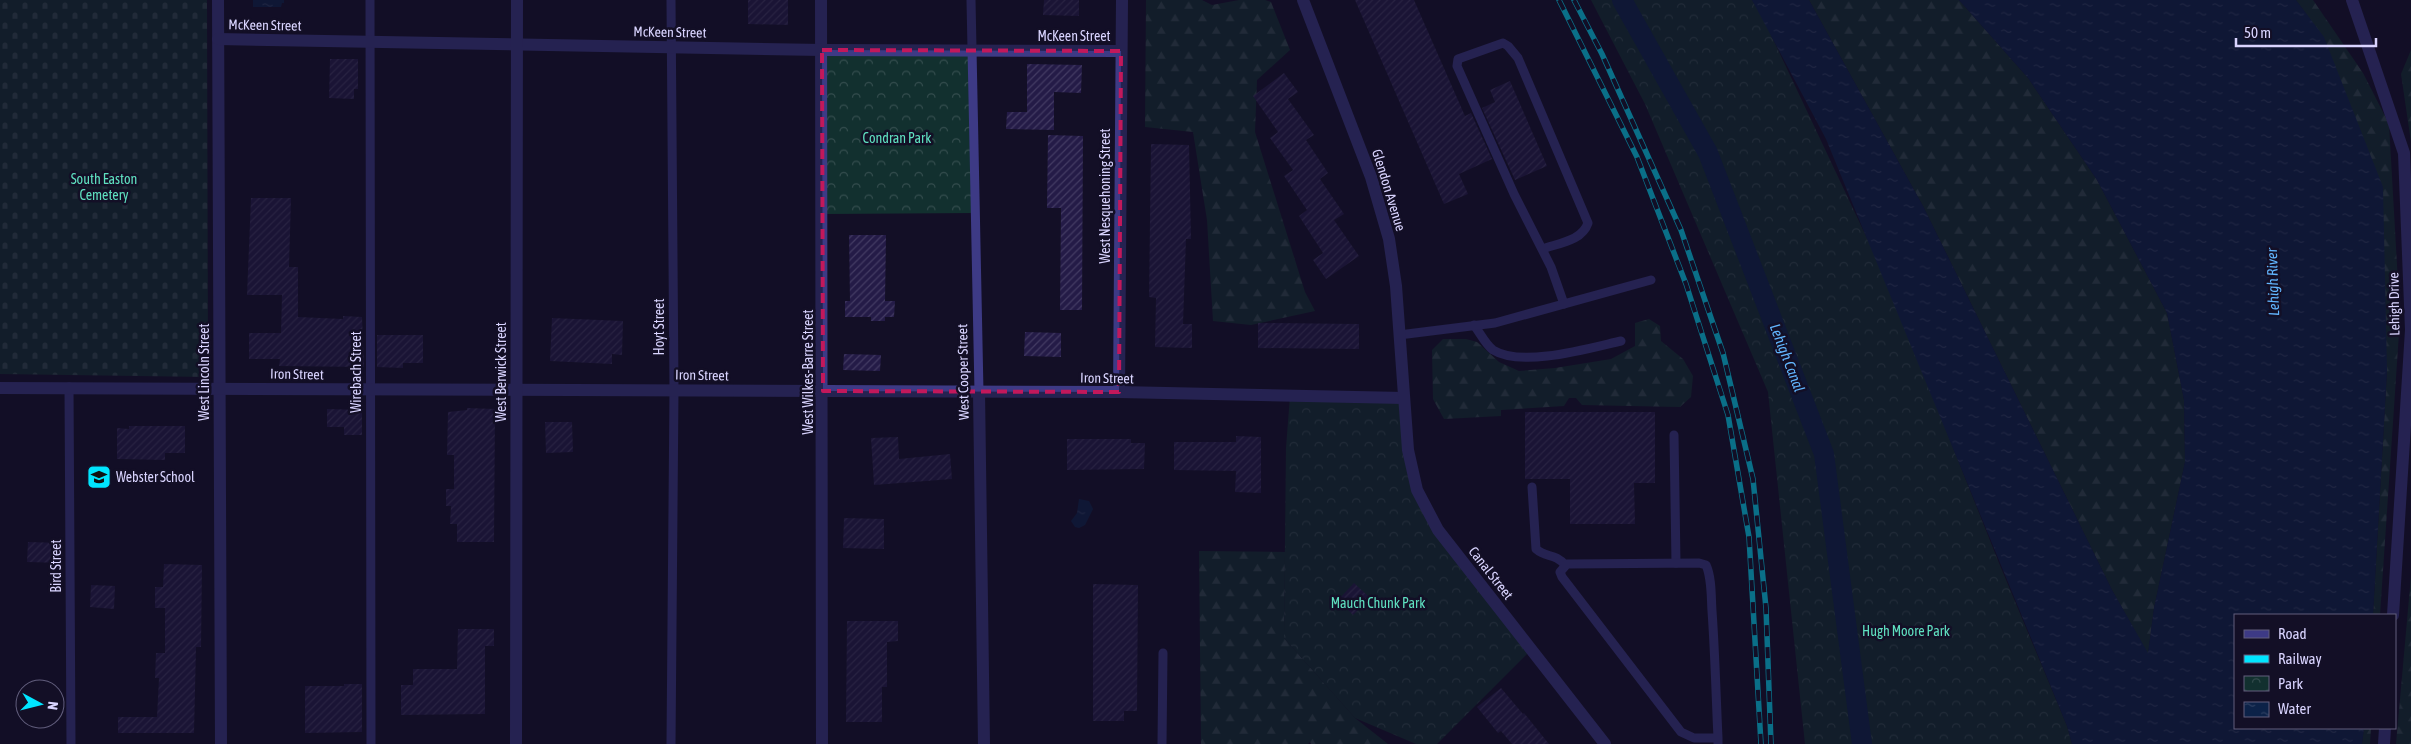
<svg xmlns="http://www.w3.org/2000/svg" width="2411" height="744" font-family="'Asap Condensed',sans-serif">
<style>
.forest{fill:url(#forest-firs)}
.cemetery{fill:url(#cemetery-stones)}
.park{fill:url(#park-crowns)}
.water{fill:url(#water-ripples)}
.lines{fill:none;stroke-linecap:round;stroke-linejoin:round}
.canal{stroke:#0c2248;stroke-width:20}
.building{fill:url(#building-hatch)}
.service{stroke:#3d3a85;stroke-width:9}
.minor{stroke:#3d3a85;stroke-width:12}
.tertiary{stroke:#3d3a85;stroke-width:12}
.rail-casing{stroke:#00e5ff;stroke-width:5.5}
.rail{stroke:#130f26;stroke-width:4;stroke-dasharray:11;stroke-linecap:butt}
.marked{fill:none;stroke:#c2185b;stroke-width:4;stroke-dasharray:10 6;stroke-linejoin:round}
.labels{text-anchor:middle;stroke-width:5;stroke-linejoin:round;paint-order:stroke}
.street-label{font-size:14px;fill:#d9d4ff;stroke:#130f26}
.park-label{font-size:14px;fill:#5fe0c0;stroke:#130f26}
.poi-label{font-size:14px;fill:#d9d4ff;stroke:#130f26;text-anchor:start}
.water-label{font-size:15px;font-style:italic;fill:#62b6ff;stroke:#130f26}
</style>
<defs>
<pattern id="forest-firs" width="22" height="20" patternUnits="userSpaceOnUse" patternTransform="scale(1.25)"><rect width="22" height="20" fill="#12302f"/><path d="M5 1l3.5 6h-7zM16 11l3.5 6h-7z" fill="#344d4e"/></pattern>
<pattern id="cemetery-stones" width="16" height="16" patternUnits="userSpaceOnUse" patternTransform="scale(1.25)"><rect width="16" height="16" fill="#12302f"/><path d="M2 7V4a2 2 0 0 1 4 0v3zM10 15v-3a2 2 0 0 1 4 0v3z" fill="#344d4e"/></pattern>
<pattern id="park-crowns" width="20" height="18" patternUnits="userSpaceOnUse" patternTransform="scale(1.25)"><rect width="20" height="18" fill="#12302f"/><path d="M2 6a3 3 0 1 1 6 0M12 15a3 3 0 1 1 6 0" fill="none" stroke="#344d4e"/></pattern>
<pattern id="water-ripples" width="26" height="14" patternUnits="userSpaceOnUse" patternTransform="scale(1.25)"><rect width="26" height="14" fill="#0c2248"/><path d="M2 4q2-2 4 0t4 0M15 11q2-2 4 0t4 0" fill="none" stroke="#2f4163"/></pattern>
<pattern id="building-hatch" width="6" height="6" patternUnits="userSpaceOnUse" patternTransform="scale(1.25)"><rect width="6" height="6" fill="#241b47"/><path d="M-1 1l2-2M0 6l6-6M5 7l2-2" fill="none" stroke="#433b63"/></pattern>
</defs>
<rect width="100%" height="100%" fill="#130f26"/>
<g class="forest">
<path d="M1146 0H1202L1212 5 1239 0H1265L1271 2 1290 50 1257 80 1255 132 1305 292 1315 311 1251 325 1213 321 1207 220 1193 132 1145 127Z"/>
<path d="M1809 0H1959L2028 78 2097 180 2167 313 2184 400 2185 462 2154 608 2148 654 2112 590 1923 206Z"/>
<path d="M2296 0H2313L2363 73 2389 124 2400 318 2380 615H2373L2387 371 2324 38Z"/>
<path d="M2411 50V142L2401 74Z"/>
<path d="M1649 319 1660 326 1661 341 1683 359 1693 376 1691 397 1680 407 1582 405 1576 398H1569L1564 406 1501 410V416L1444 419 1433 399 1432 350 1443 339H1466L1477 342 1499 362 1519 371 1555 368 1611 359 1635 346V323Z"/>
<path d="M1199 551 1285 552 1284 638 1355 718 1388 744H1311L1310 742 1308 744H1201Z"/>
<path d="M2411 576V744H2396Z"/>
<path d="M2364 728H2371L2370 744H2362Z"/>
</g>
<path class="cemetery" d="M0 0H207L208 377 0 374Z"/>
<g class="park">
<path d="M1591 0H1752L1764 20 1882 270 1999 563 2067 726 2072 744H1805L1768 392 1645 104Z"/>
<path d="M822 50 971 51 975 213 823 214Z"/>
<path d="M1290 396 1404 398 1408 450 1428 514 1531 650 1437 744H1416L1355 718 1284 638 1286 448Z"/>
</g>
<g class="water">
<path d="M253 0H284V3H282L281 7H253Z"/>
<path d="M1752 0H1809L1923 206 2112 590 2148 653 2154 608 2185 462 2184 400 2167 313 2097 180 2028 78 1959 0H2296L2324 37 2383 187 2387 371 2373 615H2235V728H2364L2362 744H2072L2067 726 1826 139Z"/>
<path d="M1079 499 1089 501 1093 509 1085 525 1079 528 1075 527 1071 521 1077 513Z"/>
</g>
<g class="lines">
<path class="canal" d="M1622 0 1708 153 1824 454 1862 744"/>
</g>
<g class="building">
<path d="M748 0H788V25L748 24Z"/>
<path d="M1044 0H1079V16L1043 15Z"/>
<path d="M1355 0H1414L1465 116 1471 113 1492 159 1459 174 1468 194 1444 204Z"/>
<path d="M330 59H358V89H354V99L329 98Z"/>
<path d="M1027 64 1082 65 1081 93 1054 92V130L1006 129 1007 112H1027Z"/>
<path d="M1284 73 1298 92 1288 99 1314 135 1306 140 1328 173 1320 179 1344 214 1334 220 1359 256 1326 279 1313 260 1323 253 1299 216 1307 210 1284 176 1293 170 1270 138 1278 132 1253 96Z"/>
<path d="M1510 81 1547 166 1515 180 1482 108 1495 102 1490 90Z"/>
<path d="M1048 135 1083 136 1082 310H1060L1061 208H1047Z"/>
<path d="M1151 144 1189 145 1191 239H1186L1183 324H1192V348L1155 347 1156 298 1149 297Z"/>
<path d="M251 198H291L289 267H298V317L343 319V316L362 317 364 367 279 366 280 359H249V333H281L282 295H247Z"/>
<path d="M849 235H886L885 301H895L894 317H885V321H871V317H845V301H850Z"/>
<path d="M552 318 623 321 622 355 612 354V364L550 361Z"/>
<path d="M1258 323 1359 324V349L1258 348Z"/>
<path d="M1025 332 1061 333V357L1024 356Z"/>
<path d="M377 335H423V363H403V368L377 367Z"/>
<path d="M844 354 881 355 880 371 843 370Z"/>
<path d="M467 408 495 409 494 542H457V524H450L451 506H446V489H454V455H447L448 412 467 410Z"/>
<path d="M327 409 362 410V435H344V427H327Z"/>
<path d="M1525 412H1655V483H1634L1635 524H1570V479H1525Z"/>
<path d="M545 422H572L573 452 546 453Z"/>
<path d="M129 426H185V453H165V460L117 459V428L129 429Z"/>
<path d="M1236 436 1261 437V493L1235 492 1236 471 1174 470V442H1236Z"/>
<path d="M898 437 899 459 950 454 952 479 874 485 871 438Z"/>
<path d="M1067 439H1131V443H1145L1144 469 1067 470Z"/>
<path d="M844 518 884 519V549L843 548Z"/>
<path d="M28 542 63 543V563L27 562Z"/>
<path d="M164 564 202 565 201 647H196L194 733H118V717H157L159 678H155L156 653H165V608H155V587H163Z"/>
<path d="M1354 583 1370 598 1353 615 1338 600Z"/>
<path d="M1093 584 1138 585 1137 711H1124V721H1093Z"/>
<path d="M91 585 115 586 114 609 90 607Z"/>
<path d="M847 621H898V641L887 642V687H882V722H846Z"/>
<path d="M458 629H494V646H485V714L401 715V685H413V669H457Z"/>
<path d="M344 684H362V732L305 733V686H344Z"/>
<path d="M1501 688 1523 714 1524 713 1549 744H1512L1501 731 1498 733 1477 707Z"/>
</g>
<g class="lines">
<g class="service">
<path d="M370 0 371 744"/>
<path d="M971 0 979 392"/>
<path d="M1542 249C1559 243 1582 241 1588 223L1518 58 1508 46 1503 43 1458 59 1457 66 1514 194 1551 267 1564 304"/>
<path d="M1474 325C1480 333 1486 345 1493 350 1522 368 1590 348 1621 341"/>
<path d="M1399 335 1495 323 1651 280"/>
<path d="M69 387 71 744"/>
<path d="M1674 435 1676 563"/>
<path d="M1532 487 1536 549C1546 558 1555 553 1565 565"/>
<path d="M671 744 674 389 671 0"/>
<path d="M1162 744 1163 653"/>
<path d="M1718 744V738C1716 696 1715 653 1712 611 1711 597 1712 578 1706 565L1699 563 1567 564 1560 572 1562 577 1681 732 1694 738H1718"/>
</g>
<g class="minor">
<path d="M218 0 221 744"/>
<path d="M821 0 822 744"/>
<path d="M218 39 822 50 1121 51"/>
<path d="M0 388 1119 392 1404 398"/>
<path d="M979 392 984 744"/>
<path d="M1119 392 1122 0"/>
<path d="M516 744 517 0"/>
</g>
<g class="tertiary">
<path d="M1303 0 1371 177 1389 239 1396 286 1408 450 1417 490 1438 530 1605 744"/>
<path d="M2352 0 2404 153 2411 330 2393 615"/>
<path d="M2384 744 2385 728"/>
</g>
<g class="rail-casing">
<g id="rail">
<path d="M1559 0 1637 157 1686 284 1728 415 1749 537 1761 744"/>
<path d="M1574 0 1602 54 1681 230 1723 353 1753 479 1766 608 1771 744"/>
</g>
</g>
<use href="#rail" class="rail"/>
</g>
<path d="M0 0H2411V744H0ZM822 50 1121 51 1119 392 823 391Z" fill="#130f26" fill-opacity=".55" fill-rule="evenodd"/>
<path class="marked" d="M822 50 1121 51 1119 392 823 391Z"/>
<defs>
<g id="school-square" transform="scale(1.25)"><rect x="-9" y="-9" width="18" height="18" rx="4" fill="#00e5ff" stroke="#130f26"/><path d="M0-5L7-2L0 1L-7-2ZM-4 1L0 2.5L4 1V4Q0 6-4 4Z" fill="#111"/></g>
</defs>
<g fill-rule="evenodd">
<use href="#school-square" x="99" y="477"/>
</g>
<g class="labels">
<g class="street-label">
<text transform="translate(265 25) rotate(1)" y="5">McKeen Street</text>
<text transform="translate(670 32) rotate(1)" y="5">McKeen Street</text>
<text x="1074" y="41">McKeen Street</text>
<text transform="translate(1389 190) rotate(73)" y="5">Glendon Avenue</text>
<text transform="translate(1105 196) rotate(-90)" y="5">West Nesquehoning Street</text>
<text transform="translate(2394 304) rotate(-91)" y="5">Lehigh Drive</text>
<text transform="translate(659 327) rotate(-90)" y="5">Hoyt Street</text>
<text transform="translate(204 372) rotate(-90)" y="5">West Lincoln Street</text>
<text transform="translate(356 372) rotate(-90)" y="5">Wirebach Street</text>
<text transform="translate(501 372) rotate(-90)" y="5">West Berwick Street</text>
<text transform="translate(808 372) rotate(-90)" y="5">West Wilkes-Barre Street</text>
<text transform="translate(963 372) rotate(-91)" y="5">West Cooper Street</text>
<text transform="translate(297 374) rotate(1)" y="5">Iron Street</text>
<text transform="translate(702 375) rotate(1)" y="5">Iron Street</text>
<text transform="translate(1107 378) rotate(1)" y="5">Iron Street</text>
<text transform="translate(56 566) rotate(-90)" y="5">Bird Street</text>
<text transform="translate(1491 573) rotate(52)" y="5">Canal Street</text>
</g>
<g class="park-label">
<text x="897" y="143">Condran Park</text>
<text x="104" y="184">South Easton<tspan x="104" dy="16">Cemetery</tspan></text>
<text x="1378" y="608">Mauch Chunk Park</text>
<text x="1906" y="636">Hugh Moore Park</text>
</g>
<g class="poi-label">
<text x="116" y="482">Webster School</text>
</g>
<g class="water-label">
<text transform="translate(2273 282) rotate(-92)" y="5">Lehigh River</text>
<text transform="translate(1787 358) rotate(69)" y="5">Lehigh Canal</text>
</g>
</g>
<rect x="2234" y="614" width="162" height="115" fill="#130f26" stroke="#625e7d"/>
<rect x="2244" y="630" width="25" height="8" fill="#3d3a85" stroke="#625e7d"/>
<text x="2278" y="639" font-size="15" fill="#d9d4ff">Road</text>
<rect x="2244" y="655" width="25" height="8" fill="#00e5ff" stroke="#625e7d"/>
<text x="2278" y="664" font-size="15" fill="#d9d4ff">Railway</text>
<rect x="2244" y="676" width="25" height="15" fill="url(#park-crowns)" stroke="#625e7d"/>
<text x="2278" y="689" font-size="15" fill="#d9d4ff">Park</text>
<rect x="2244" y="702" width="25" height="15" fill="url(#water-ripples)" stroke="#625e7d"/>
<text x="2278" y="714" font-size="15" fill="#d9d4ff">Water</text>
<g transform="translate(40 704) rotate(97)"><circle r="24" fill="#130f26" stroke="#625e7d"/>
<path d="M0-4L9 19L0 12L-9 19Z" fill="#00e5ff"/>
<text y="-8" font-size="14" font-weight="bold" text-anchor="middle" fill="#d9d4ff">N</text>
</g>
<path d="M2236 38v8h140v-8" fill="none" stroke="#d9d4ff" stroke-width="2.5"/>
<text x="2244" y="38" font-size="15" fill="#d9d4ff" stroke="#130f26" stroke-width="4" paint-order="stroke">50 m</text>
</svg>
